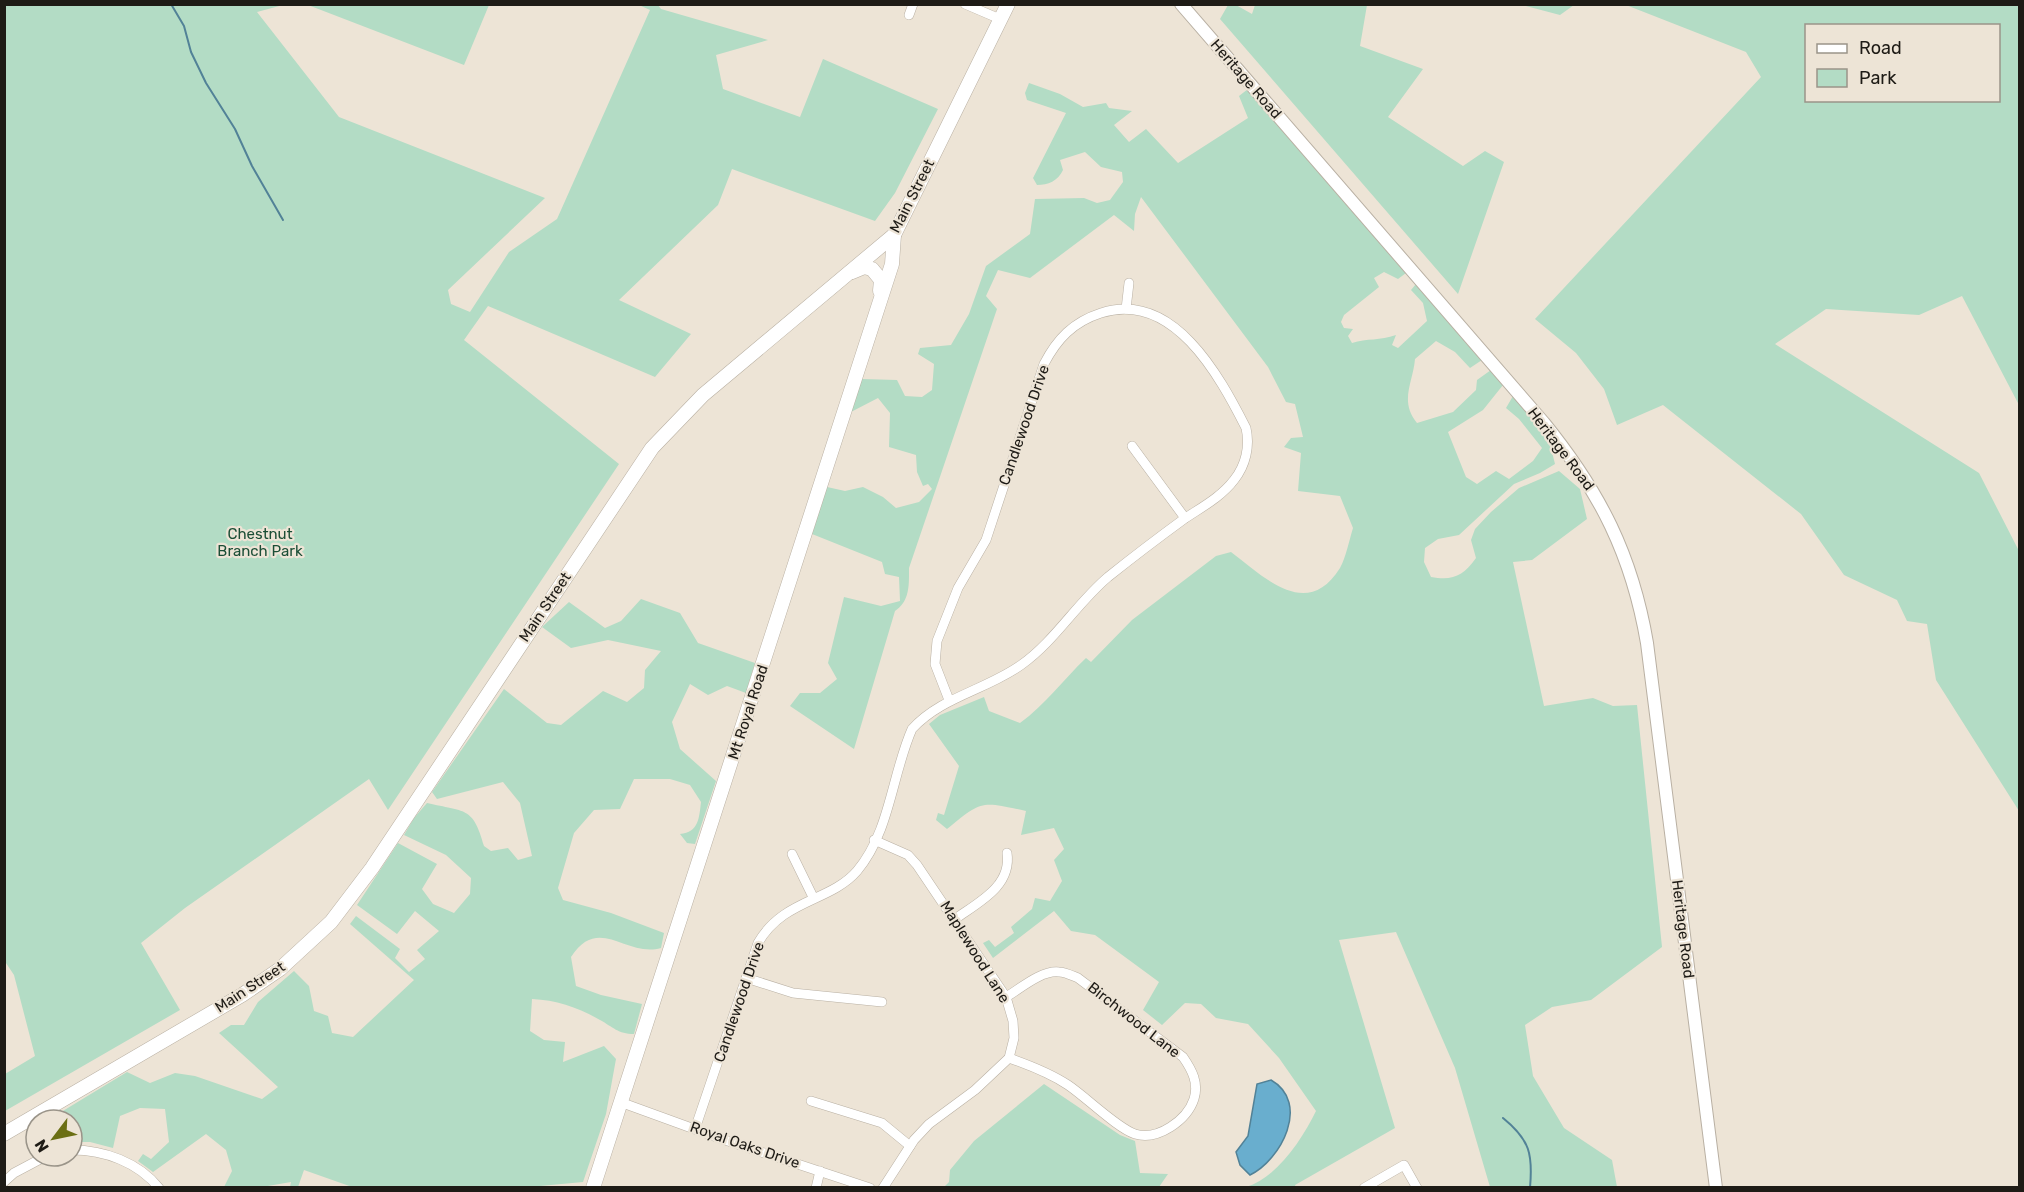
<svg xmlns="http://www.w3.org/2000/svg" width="2024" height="1192" font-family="Rubik,sans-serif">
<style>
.green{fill:#b3dcc5;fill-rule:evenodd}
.water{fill:#69aece;stroke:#528297;stroke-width:1.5}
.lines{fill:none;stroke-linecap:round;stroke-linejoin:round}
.stream{stroke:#528297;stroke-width:2}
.street-casing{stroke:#b9b0a3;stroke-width:10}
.secondary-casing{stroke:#b9b0a3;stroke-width:14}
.primary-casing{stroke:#b9b0a3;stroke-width:15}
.street{stroke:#fff;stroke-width:9}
.secondary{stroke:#fff;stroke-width:12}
.primary{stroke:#fff;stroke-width:14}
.labels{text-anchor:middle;stroke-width:4.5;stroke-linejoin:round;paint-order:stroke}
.street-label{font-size:15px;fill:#1e1b16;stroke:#ede4d6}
.park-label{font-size:15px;fill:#1b4e36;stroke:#ede4d6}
</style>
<rect width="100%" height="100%" fill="#ede4d6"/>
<g class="green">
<path d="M5 4 283 5 257 12 339 117 545 198 448 290 451 304 470 312 509 252 557 219 650 10 639 5H658L661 9 768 40 716 55 723 89 800 117 823 59 938 109 895 193 875 221 732 169 718 205 619 300 691 334 655 377 488 306 464 340 619 464 388 810 369 779 185 908 141 943 180 1010 5 1111V1074L35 1056 14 975 4 960Z"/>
<path d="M308 5H489L464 65Z"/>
<path d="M1228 5H1236L1252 14 1255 5H1367L1360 46 1423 69 1388 117 1463 166 1485 151 1504 162 1458 294 1220 19Z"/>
<path d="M1522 5H1574L1560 15Z"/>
<path d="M1626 5H2019V405L1962 296 1919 315 1826 309 1775 344 1979 473 2019 551V811L1936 680 1927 624 1907 621 1897 600 1844 575 1801 514 1663 405 1617 425 1604 389 1576 353 1535 319 1761 77 1746 52ZM1806 26H1998V100H1806Z"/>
<path d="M1029 83 1060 94 1083 107 1106 103 1109 108 1132 111 1114 125 1129 142 1146 129 1178 163 1248 118 1239 96 1248 89 1406 273 1398 279 1384 272 1374 278 1379 287 1344 315 1341 322 1344 328 1353 329 1348 336 1352 343C1367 338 1380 341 1396 335L1392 345 1398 348 1427 321 1423 303 1411 290 1416 284 1482 360 1470 368 1455 352 1436 341 1415 359C1413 383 1399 401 1417 423L1453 412 1476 390 1477 380 1491 370 1503 385 1483 410 1448 432 1466 477 1477 484 1496 471 1509 479 1533 461 1542 448 1519 419 1506 408 1513 396 1548 436 1555 464 1540 473 1514 484 1459 535 1438 539 1425 548 1424 562 1431 577C1453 581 1463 576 1476 558L1471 540 1475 529 1491 512 1519 488 1559 471 1580 489 1587 519 1532 560 1513 562 1544 706 1593 698 1613 706 1637 705 1662 947 1591 1000 1552 1007 1525 1025 1533 1076 1564 1128 1612 1160 1617 1187H1490L1455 1068 1396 932 1339 940 1395 1128 1295 1185 1296 1188 1246 1187C1278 1177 1302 1139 1316 1111L1279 1058 1248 1024 1216 1018 1201 1004 1185 1003 1162 1025 1143 1010 1159 982 1095 935 1071 931 1054 911 993 958 983 943 989 940 995 947 1014 933 1011 927 1032 909 1035 898 1050 901 1062 881 1054 860 1064 849 1054 828 1021 835 1026 811C981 801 982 800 947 829L936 820 938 813 944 815 959 766 929 724 940 715 984 697 989 711 1020 723C1045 705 1063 680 1086 658L1091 662 1132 620 1216 556 1231 552C1264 577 1307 621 1340 568 1346 557 1349 541 1353 528L1340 496 1298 491 1301 453 1284 447 1291 438 1303 437 1295 404 1286 402 1268 367 1141 197 1135 214 1134 231 1114 215 1030 278 998 270 986 296 997 309 909 568C909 585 910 601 895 611L854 749 790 706 800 693H820L837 679 828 663 844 597 881 606 900 601 899 577 885 574 882 562 812 534 827 487 845 491 863 487 883 497 896 508 919 502 932 489 928 484 923 486 917 472 916 455 889 447 890 413 878 398 849 413 862 379 897 380 905 396 922 397 932 390 934 364 918 354 920 348 951 345 969 314 986 266 1030 234 1035 199 1084 198 1097 203 1110 200 1123 182 1122 172 1101 167 1085 152 1060 160 1063 170C1058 181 1048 185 1037 185L1033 178 1066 113 1027 100 1025 93Z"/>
<path d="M641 599 680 613 698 643 755 663 746 693 727 686 708 695 690 684 672 722 680 749 716 781 695 844 687 843 680 834C699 832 699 818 701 802L690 785 670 779H634L620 809 594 810 574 833 558 888 563 900 611 913 664 933 661 948C626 958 599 914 571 957L576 986 601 995 642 1004 634 1034C618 1034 613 1027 600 1020 579 1008 557 1000 532 999L530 1031 544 1040 565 1042 563 1062 604 1046 616 1059 606 1114 583 1182 519 1188H355L304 1170 298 1187H290L291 1182 262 1187H224L232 1171 226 1150 206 1134 153 1172 138 1161 143 1154 151 1159 169 1142 165 1109 140 1108 120 1116 113 1148 90 1142H72V1120H48L127 1072 150 1083 175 1073 195 1076 262 1099 278 1087 219 1033 231 1025H244L258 1002 294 971 309 986 314 1011 328 1016 332 1033 353 1037 414 980 350 924 356 916 400 949 395 958 409 972 425 959 417 950 439 931 415 911 397 934 357 905 398 843 437 864 422 889 433 904 454 913 470 894 471 878 446 855 404 835 414 818 427 803C465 812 473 806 484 846L491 851 508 848 518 860 532 856 520 803 503 782 437 799 432 792 504 689 547 723 561 725 603 691 627 702 644 688 645 670 661 651 608 640 571 648 542 627 569 602 605 628 621 621Z"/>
<path d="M1044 1084 1120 1135 1135 1141 1140 1173 1168 1174 1159 1187H944L949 1182 950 1170 974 1141Z"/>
</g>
<path class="water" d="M1271 1080C1311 1103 1281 1160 1250 1175L1240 1165 1236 1152 1248 1136 1257 1084Z"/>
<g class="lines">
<g class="stream">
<path d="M171 4 184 26 191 52 206 83 235 129 252 166 283 220"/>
<path d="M1503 1118C1530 1140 1533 1154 1530 1188"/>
</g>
<g class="street-casing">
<g id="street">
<path d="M965 4 1000 19"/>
<path d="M909 15 913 4"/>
<path d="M1126 309 1129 283"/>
<path d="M1132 446 1185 518"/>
<path d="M874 840 908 855 917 865 1006 997 1013 1021 1014 1038 1009 1058 975 1090 929 1124 914 1140 883 1188"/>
<path d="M792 854 813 897"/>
<path d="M955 919C979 902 1012 886 1007 853"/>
<path d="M746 978 793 993 882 1002"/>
<path d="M1006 997C1020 989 1041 970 1059 972 1065 972 1073 976 1078 978L1183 1057C1192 1070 1199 1083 1194 1099 1187 1120 1158 1141 1135 1134 1117 1128 1086 1097 1068 1085 1050 1073 1029 1065 1009 1058"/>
<path d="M811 1101 882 1123 910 1146"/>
<path d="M620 1102 719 1138 870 1188"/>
<path d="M695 1129 758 943C783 899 830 902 857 871 890 832 892 774 912 729 941 697 986 690 1021 665 1055 641 1077 603 1108 577 1133 557 1158 538 1184 519 1202 507 1221 497 1234 480 1246 465 1250 446 1246 428 1219 375 1173 290 1101 313 1073 322 1057 339 1044 364L986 540 958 588 937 641 935 664 949 700"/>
<path d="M72 1150C104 1150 138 1162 159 1188"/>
<path d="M4 1182 14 1173 46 1156"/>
<path d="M816 1188 820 1171"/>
<path d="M1364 1188 1404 1165 1417 1188"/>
</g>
</g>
<g class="secondary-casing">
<path id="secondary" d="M1181 4 1544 423C1600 492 1632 555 1647 643L1716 1188"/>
</g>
<g class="primary-casing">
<g id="primary">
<path d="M852 272 864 267 872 269 881 280 880 291"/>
<path d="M4 1134 242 995 280 969 331 922 372 868 652 448 703 395 894 235 1008 4"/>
<path d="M593 1188 892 264 894 235"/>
</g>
</g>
<use href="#street" class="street"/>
<use href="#secondary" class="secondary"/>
<use href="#primary" class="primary"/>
</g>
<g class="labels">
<g class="street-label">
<text transform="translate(1246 79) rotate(49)" y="5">Heritage Road</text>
<text transform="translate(912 196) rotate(-63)" y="5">Main Street</text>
<text transform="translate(1024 425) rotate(-71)" y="5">Candlewood Drive</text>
<text transform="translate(1561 449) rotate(53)" y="5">Heritage Road</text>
<text transform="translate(545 607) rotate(-56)" y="5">Main Street</text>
<text transform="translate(748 712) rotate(-72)" y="5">Mt Royal Road</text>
<text transform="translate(1683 929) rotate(83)" y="5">Heritage Road</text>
<text transform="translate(975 952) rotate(58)" y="5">Maplewood Lane</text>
<text transform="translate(250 987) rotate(-33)" y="5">Main Street</text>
<text transform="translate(739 1002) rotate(-71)" y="5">Candlewood Drive</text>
<text transform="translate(1134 1020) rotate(38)" y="5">Birchwood Lane</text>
<text transform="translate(745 1145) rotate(19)" y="5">Royal Oaks Drive</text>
</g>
<g class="park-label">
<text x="260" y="539">Chestnut<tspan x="260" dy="17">Branch Park</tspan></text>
</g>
</g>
<rect width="2024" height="1192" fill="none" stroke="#1e1b16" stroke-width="12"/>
<rect x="1805" y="24" width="195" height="78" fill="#ede4d6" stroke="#9a9489" stroke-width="1.5"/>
<rect x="1817" y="44" width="30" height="9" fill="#ffffff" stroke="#9a9489" stroke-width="1.5"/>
<text x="1859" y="54" font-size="18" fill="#1e1b16">Road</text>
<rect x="1817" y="69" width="30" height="18" fill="#b3dcc5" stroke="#9a9489" stroke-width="1.5"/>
<text x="1859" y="84" font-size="18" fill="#1e1b16">Park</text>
<g transform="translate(54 1138) rotate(238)"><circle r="28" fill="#ede4d6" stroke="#9a9489" stroke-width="1.5"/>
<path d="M0-4.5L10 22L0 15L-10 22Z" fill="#6b6f14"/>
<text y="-9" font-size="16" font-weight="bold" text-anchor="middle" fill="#1e1b16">N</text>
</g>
</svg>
